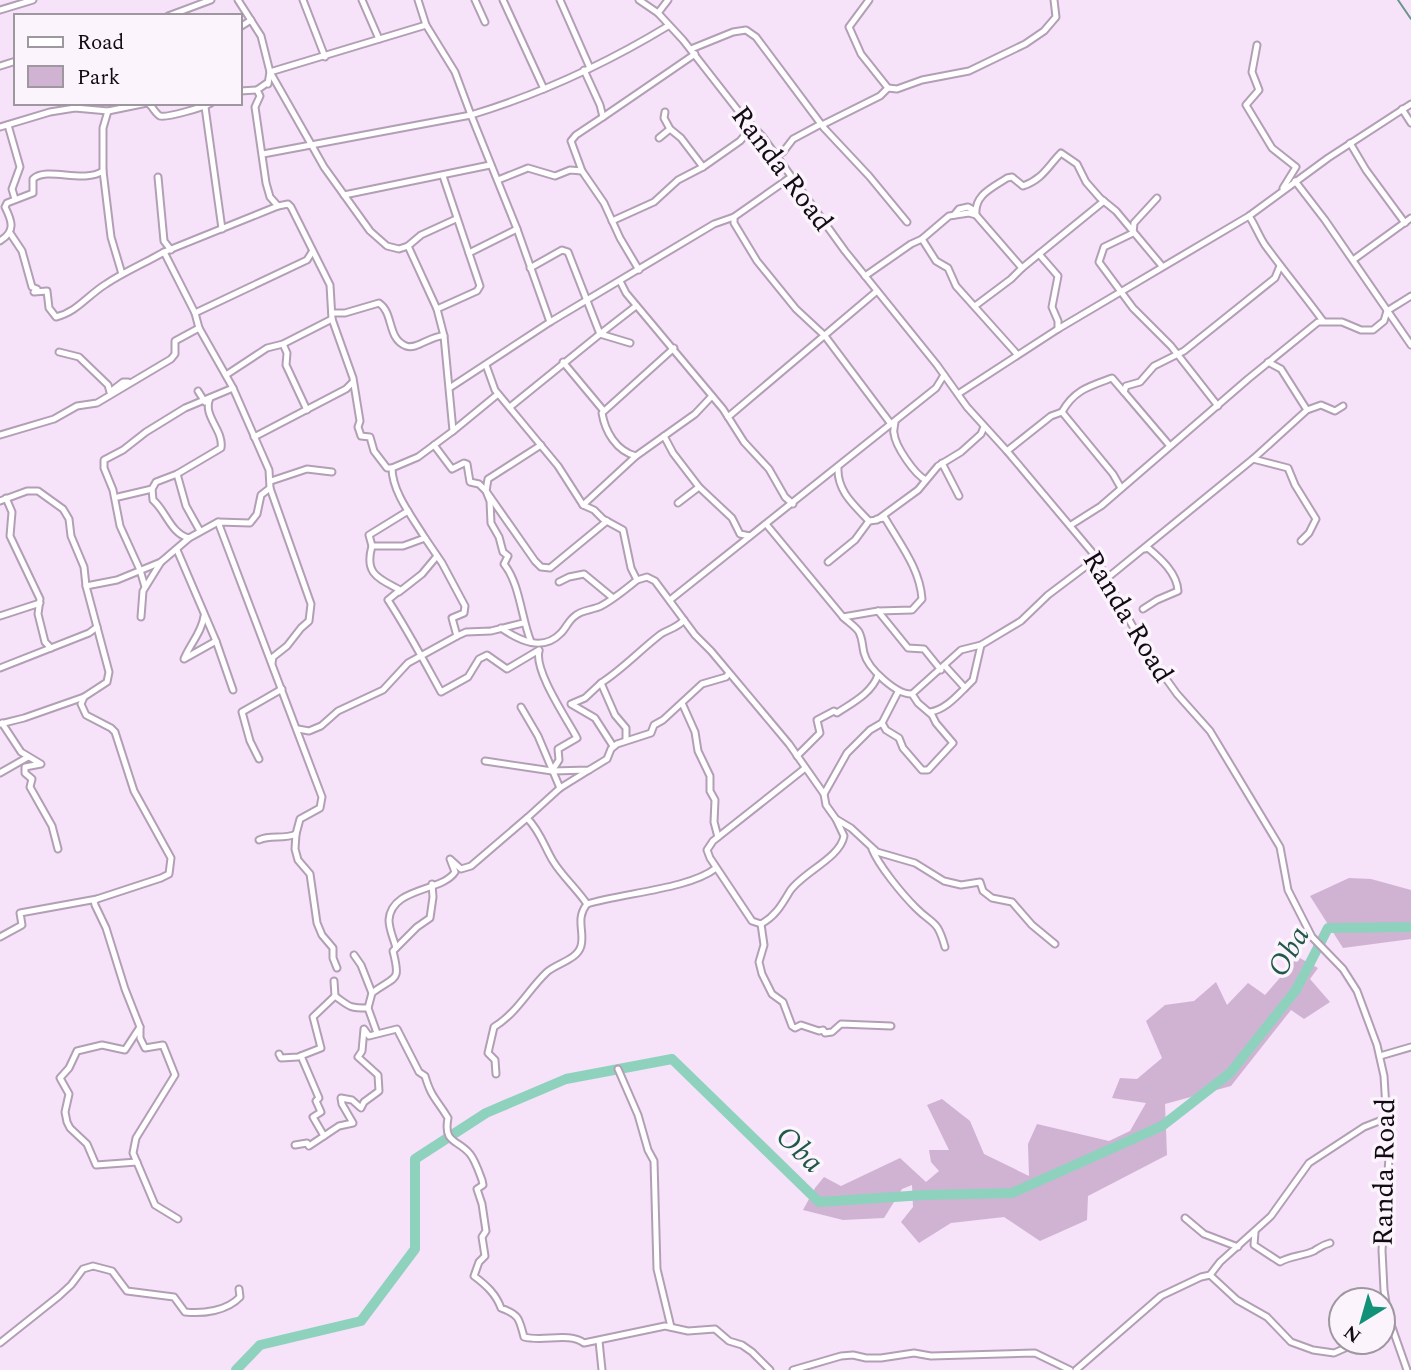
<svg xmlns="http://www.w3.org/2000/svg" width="1411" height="1370" font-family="Spectral,serif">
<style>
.green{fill:#d0b3d3}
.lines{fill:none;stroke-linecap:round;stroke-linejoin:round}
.stream{stroke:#69968b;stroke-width:2}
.river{stroke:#8ed2be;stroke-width:10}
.minor-casing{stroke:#b39fb5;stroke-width:9}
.minor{stroke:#fff;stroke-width:5}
.labels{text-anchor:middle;stroke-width:7;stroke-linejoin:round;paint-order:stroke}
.street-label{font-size:28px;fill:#120b13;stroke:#fcf4fd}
.water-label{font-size:30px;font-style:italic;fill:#21584a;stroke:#fcf4fd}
</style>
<rect width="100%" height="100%" fill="#f6e2f9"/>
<g class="green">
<path d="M1349 878 1371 879 1411 890V939L1343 948 1310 896Z"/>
<path d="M1298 957 1318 968 1310 979 1330 1002 1304 1019 1291 1010 1231 1086 1165 1104 1167 1155 1088 1196 1087 1220 1040 1241 1004 1217 951 1223 919 1243 901 1222 913 1207 912 1185 902 1189 884 1218 843 1220 803 1210 815 1188 824 1177 841 1186 900 1158 926 1182 939 1171 931 1162 929 1150H949L927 1105 942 1099 970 1121 984 1154 1029 1176 1028 1144 1037 1124 1109 1141 1130 1131 1146 1103 1112 1098 1120 1078 1137 1079 1162 1058 1146 1021 1165 1005 1194 1001 1216 982 1227 1005 1248 983 1265 995Z"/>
</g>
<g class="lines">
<path class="stream" d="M1398 0 1411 19"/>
<path class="river" d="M236 1370 260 1345 361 1321 415 1249V1159L486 1113 566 1079 672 1059 819 1202 924 1195 1012 1193 1162 1126 1230 1073 1296 990 1328 928 1411 927"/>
<g class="minor-casing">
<g id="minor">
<path d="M238 0 261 36 270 72 311 144 324 167 370 231 387 246 399 249 408 246 421 235 456 219"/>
<path d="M303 0 325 57"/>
<path d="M362 0 379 39"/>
<path d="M418 0 426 25 455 72 471 115C540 94 607 63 668 26"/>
<path d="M475 0 485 22"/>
<path d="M503 0 544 89"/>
<path d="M560 0 590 68"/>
<path d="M639 0 658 13 683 40 740 113 762 136 845 251 937 365 967 407 1007 451 1097 558 1106 579 1149 655 1177 694 1210 731 1280 847 1288 890 1312 937 1343 969 1357 991 1377 1045 1384 1076 1389 1158 1382 1250 1384 1290 1388 1316 1407 1370"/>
<path d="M869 0 849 27 861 54 888 88"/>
<path d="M0 10 33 0"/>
<path d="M658 13 668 0"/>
<path d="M168 16 211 0"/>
<path d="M240 27 251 20"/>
<path d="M1257 45 1252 72 1259 90 1246 105 1272 148 1296 167 1283 188"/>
<path d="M691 49 733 32 746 30 756 37 824 128 869 176 907 222"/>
<path d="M0 66 16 61"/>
<path d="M584 70 600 105 603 117 695 54"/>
<path d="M240 91 257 90"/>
<path d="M148 103C152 106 156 114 160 116 167 118 204 107 211 103"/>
<path d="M205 107 222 229"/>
<path d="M1402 109 1411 123"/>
<path d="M108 111 103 128V171L111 237 122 274"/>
<path d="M665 112 664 118 670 129"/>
<path d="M603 117 576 135 571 141 582 171 604 203 620 238 639 270"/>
<path d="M8 125 20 167 12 189 15 199"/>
<path d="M822 125 880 96 888 88 897 89 922 80 969 71 1025 44 1044 31 1056 17 1054 0"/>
<path d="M0 127 50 112 75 108 108 111 147 103"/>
<path d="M659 138 670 129 681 138 703 167"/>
<path d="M1350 143 1366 170 1405 223"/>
<path d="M263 154 471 115 517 229 550 322"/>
<path d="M776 155 783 152 793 139 821 124"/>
<path d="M158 177 164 241 171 250"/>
<path d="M498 180 528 168 555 176 570 170 582 171"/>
<path d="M1295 181 1325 220 1411 345"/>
<path d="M344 195 490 165"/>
<path d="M1157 198 1134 223 1133 233 1104 247 1099 262 1133 308 1171 346 1218 406"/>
<path d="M278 206 288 204 291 207 330 285 332 319 353 378 360 421 358 427 361 436 370 437 374 451 387 468H392"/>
<path d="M954 215 959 209 968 207 975 211"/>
<path d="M976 215 1022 268 1039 254 1058 276 1052 307 1058 321V329"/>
<path d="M1249 216C1255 225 1259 236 1265 245 1284 271 1304 295 1323 321"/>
<path d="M734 217V223L757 261 796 309 825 336 891 424"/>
<path d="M612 221 654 202 678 180 703 167 740 141 752 127"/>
<path d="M10 233 22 251 32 287 37 289 34 292 47 291 49 308 56 317C77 312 88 295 106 284 124 272 145 263 164 252"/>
<path d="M922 239 936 261 948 268 956 286 1017 354"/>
<path d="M0 241C16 231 12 221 5 207L7 203 33 193V179C47 166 83 184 103 171"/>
<path d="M408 246 437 309 444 336 453 431 418 457 392 468C392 492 413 518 425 538L403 546H372C364 574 378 578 400 590L388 600C407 629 424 661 441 692L468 677 479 659 487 655 507 669 539 650"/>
<path d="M469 253 517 229"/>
<path d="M1039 254 1104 201"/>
<path d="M1353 260 1411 218"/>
<path d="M530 268 562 250 568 252 600 334 636 306"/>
<path d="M865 276 911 244 922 239 949 216 969 213 976 215C974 195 992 188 1007 178L1012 177 1023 186C1043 179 1048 166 1061 153L1077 164 1086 182 1100 198 1116 211 1162 266"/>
<path d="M620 281 626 293 723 409 744 442 769 469 785 497 793 504"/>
<path d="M975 306 1011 279 1022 268"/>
<path d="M437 309 477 291 480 286 443 176"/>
<path d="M195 313 307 260 312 252"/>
<path d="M332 313H345L379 303C394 313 387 339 406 346 417 350 431 335 444 336"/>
<path d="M283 344 287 353 286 365 307 410"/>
<path d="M59 352 79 357 108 385 110 392 123 382H128"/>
<path d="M563 362 603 410"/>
<path d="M1268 362 1281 369 1307 410"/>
<path d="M486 365 495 390 558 466 583 505 594 510 603 519 623 530 631 568 637 580"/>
<path d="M226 375 267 348 283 344 332 319"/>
<path d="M451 387 550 322 714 224 734 217 791 177"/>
<path d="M198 391 205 402"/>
<path d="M1124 392 1170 446"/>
<path d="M958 394 1058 329 1249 216 1328 158 1411 104"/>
<path d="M510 407 600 334 630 343"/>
<path d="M1062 412C1074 390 1090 386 1112 378L1124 392 1126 386 1140 382 1154 366 1184 351 1275 278 1280 266"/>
<path d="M728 417 877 291"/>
<path d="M895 422C895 423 893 433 894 433 895 446 915 475 926 480"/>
<path d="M453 431 498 394"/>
<path d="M0 435 54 419 77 406 97 403 171 359 175 354V341L199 328"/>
<path d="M664 436 673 453 699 487"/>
<path d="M254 437 346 389 352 383"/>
<path d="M434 445 452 469 464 463 467 464 470 482 479 484 486 491 490 501 491 523 499 537 503 552 508 556 504 564C520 584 521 617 531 642"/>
<path d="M541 445 488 479 486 491 535 561 541 567 550 568 607 521"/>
<path d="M1007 451 1051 416 1062 412 1113 474 1121 488"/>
<path d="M636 456C616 451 605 431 602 413L674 348"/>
<path d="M1253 459 1288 468 1295 485 1316 519 1309 533 1301 541"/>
<path d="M942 463 959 496"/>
<path d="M838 468C837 491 854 505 869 521L877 520 918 490 938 466 961 452 981 434 984 427"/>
<path d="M177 474 186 506 200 531"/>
<path d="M271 481 307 469 332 472"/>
<path d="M270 488 311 604 309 621 301 628 287 646 273 657 272 663"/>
<path d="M118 497 152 489"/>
<path d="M6 498 12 512 10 536 40 599 38 614 45 642 51 648"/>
<path d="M0 501 27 491H38L63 509 69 519 71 536 84 567 86 586"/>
<path d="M678 503 699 487 732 518 740 534 750 536"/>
<path d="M583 505 636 456 695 414 712 396"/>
<path d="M766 524 843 617C848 622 855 626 859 632 863 640 862 645 864 653 868 669 897 695 912 694L918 703 932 715 936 723 953 743 928 770H922L903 748 899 738 886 730 882 723"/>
<path d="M1071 525 1101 506 1248 379 1318 322H1342L1361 330H1373L1384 321 1387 311 1411 296"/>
<path d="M189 538C171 534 166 511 153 500L152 489 156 482 177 474 221 448C224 430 202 416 210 398"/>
<path d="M425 538 442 563 465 606 464 613 452 618 457 636"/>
<path d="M372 546 369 535 408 511"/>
<path d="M177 550 216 641 233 690"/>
<path d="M828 562 855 540 869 521"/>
<path d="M1106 579 1253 459 1307 410 1321 405 1335 411 1343 406"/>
<path d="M559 582 569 577 584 574 613 598"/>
<path d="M145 587 140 570 120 526 113 490 104 468V460L123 450 146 432 185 408 233 388"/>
<path d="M399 592 422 574 437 556"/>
<path d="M670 600 936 388 944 375"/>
<path d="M1143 609 1157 600 1178 591C1177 573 1161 559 1148 548L1145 549"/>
<path d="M878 611 908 648 924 649 941 670"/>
<path d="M0 616 40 603"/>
<path d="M204 616C202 632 190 644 184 659L216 641"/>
<path d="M141 617 143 591 161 562"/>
<path d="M843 617 878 611 912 610 922 599C920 569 900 544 885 518L877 519"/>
<path d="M501 628C520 641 543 652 561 633 566 628 569 620 575 616 581 610 593 610 601 606 614 599 626 589 637 580L647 577 655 581 695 635 711 651 789 744 824 794 826 805 836 819 851 828 877 852 915 863 944 881 961 885 980 882 983 891 992 898 1012 902 1032 925 1055 944"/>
<path d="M539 651C534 671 567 719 577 738L558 749 559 760 552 771"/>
<path d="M945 666 965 688 973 680 981 645"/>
<path d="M0 668 89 633 97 627"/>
<path d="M601 683 585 698 571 704 595 718 613 746"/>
<path d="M912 694 961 650 981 645 1021 621 1048 595 1097 558"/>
<path d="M682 703 695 732 698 751 710 776V791L715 800 714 822 718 837"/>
<path d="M521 707 538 736 560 788"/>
<path d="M930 712C944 710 955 698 965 688"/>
<path d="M2 723 21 752 41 764 25 767V773L32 779 30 787 52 826 58 849"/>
<path d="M0 724 24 718 84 697 107 682 109 672 86 586 117 580 161 562 189 538 218 522"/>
<path d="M298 729 309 731 321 726 338 711 383 690 408 663 457 636 466 632 491 631 523 623"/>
<path d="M626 740V728L615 715 601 683C623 669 640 650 661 634 669 629 677 628 684 620"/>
<path d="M797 756 820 733 817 720 834 711 837 713C852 703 872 693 878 675"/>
<path d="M259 759 250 741 242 712 282 689"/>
<path d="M485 761 552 771 589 770 607 759 611 749 617 744 651 733 654 725 663 720 702 684 726 677 729 673"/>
<path d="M804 769 713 841 707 850 710 858 752 921 761 924C776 916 782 904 790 891 803 872 840 858 844 836L836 819"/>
<path d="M0 773 28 757"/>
<path d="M824 794 847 753 870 730 882 723 898 692"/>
<path d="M259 840C271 834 283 840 296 834"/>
<path d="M872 849C879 866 902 894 916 908 934 926 937 919 945 947"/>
<path d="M97 899 94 901 95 905 106 928 125 989 140 1027V1038L145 1048 163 1045 175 1075 136 1138 133 1153 155 1205 178 1219"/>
<path d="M587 904C622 893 690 889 716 868"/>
<path d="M761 924 764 945 759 962 762 974 772 994 783 1002 792 1026 795 1028 801 1025 819 1031 823 1030 825 1033 832 1032 841 1024 891 1026"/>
<path d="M0 937 22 925 20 913 97 899 161 878 169 874 171 858 134 791 115 732 111 728 86 715 81 704 84 697"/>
<path d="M396 948C394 939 389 930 389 920 391 887 442 892 455 872L450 859 461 869 471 866 527 818"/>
<path d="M354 955 361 965 372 993 368 1008 377 1033"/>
<path d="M337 968 333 958V948L322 935 317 923 310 874 298 860 295 849 296 834 300 819 320 808 322 797 218 522 250 523 257 514 261 495 270 488 269 470 233 388 199 328 195 313 164 252 278 206 270 197 266 183 255 107 260 96 257 90 267 83 268 84 270 72 426 25"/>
<path d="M334 981 335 996C350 1007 349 1008 368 1008"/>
<path d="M372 993C396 975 401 983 393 951L417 927 430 918 433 897 432 884"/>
<path d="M279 1054 281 1058 298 1057 321 1048 313 1017 335 996"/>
<path d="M301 1056 319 1098 316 1101 321 1112 313 1117 324 1136"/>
<path d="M1380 1056 1411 1047"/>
<path d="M618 1069 638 1115 648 1150 654 1161 657 1269 671 1327"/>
<path d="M496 1074 495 1060 488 1053 494 1027C517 1013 528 990 547 972 557 963 577 960 581 946 585 932 575 919 587 904 577 889 562 876 553 861 544 846 540 831 527 818L560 788 589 770"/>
<path d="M295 1145 307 1143 309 1146 339 1126 353 1123 342 1104 341 1098 352 1100 361 1108 364 1102 379 1091 378 1075 358 1057 362 1051 364 1029 369 1036 397 1029 419 1072 425 1076C432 1099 436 1098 448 1118 443 1144 458 1139 470 1154 475 1160 479 1172 482 1180L483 1185 477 1189 482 1204 486 1231 482 1237 485 1256 479 1262 474 1276C486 1285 496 1294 501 1308 520 1315 519 1319 524 1337 543 1342 569 1332 584 1343L665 1326 688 1331 715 1329 729 1341 742 1345 752 1352 770 1370"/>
<path d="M137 1162 96 1165 87 1144 70 1128 67 1122 65 1112 69 1094 60 1078 69 1068 77 1051 102 1045 125 1050 140 1027"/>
<path d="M1185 1218 1204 1234 1238 1247"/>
<path d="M1255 1232 1254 1245 1280 1262C1290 1256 1303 1256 1314 1251 1320 1247 1322 1245 1330 1243"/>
<path d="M1210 1275 1237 1300 1267 1317 1291 1342 1313 1350 1334 1353 1359 1342"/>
<path d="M599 1341 602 1370"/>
<path d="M0 1343 59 1296 71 1285 83 1269 93 1266 112 1271 127 1291 174 1297 185 1312C203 1314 227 1311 240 1297L239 1289"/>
<path d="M793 1370 841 1356 853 1355 866 1358H881L914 1353 931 1356 1035 1353 1070 1370"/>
<path d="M1076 1370 1161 1296 1201 1277 1210 1275 1220 1262 1271 1216 1309 1163 1364 1127 1387 1118"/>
</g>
</g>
<use href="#minor" class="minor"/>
</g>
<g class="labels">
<g class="street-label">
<text transform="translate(783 168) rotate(53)" y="10">Randa Road</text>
<text transform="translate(1129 616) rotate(59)" y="10">Randa Road</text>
<text transform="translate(1383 1172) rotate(-89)" y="10">Randa Road</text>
</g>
<g class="water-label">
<text transform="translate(1288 951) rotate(-60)" y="10">Oba</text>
<text transform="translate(800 1149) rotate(44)" y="10">Oba</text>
</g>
</g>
<rect x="14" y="14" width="228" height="91" fill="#fcf4fd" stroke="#9e979f" stroke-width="2"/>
<rect x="28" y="37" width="35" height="10" fill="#ffffff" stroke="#9e979f" stroke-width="2"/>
<text x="77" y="49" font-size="21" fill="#120b13">Road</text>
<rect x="28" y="66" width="35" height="21" fill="#d0b3d3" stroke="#9e979f" stroke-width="2"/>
<text x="77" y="84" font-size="21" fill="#120b13">Park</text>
<g transform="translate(1362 1321) rotate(217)"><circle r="33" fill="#fcf4fd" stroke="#9e979f" stroke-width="2"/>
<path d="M0-5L12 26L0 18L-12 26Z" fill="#109178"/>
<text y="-10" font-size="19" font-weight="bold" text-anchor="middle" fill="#120b13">N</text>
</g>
</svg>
